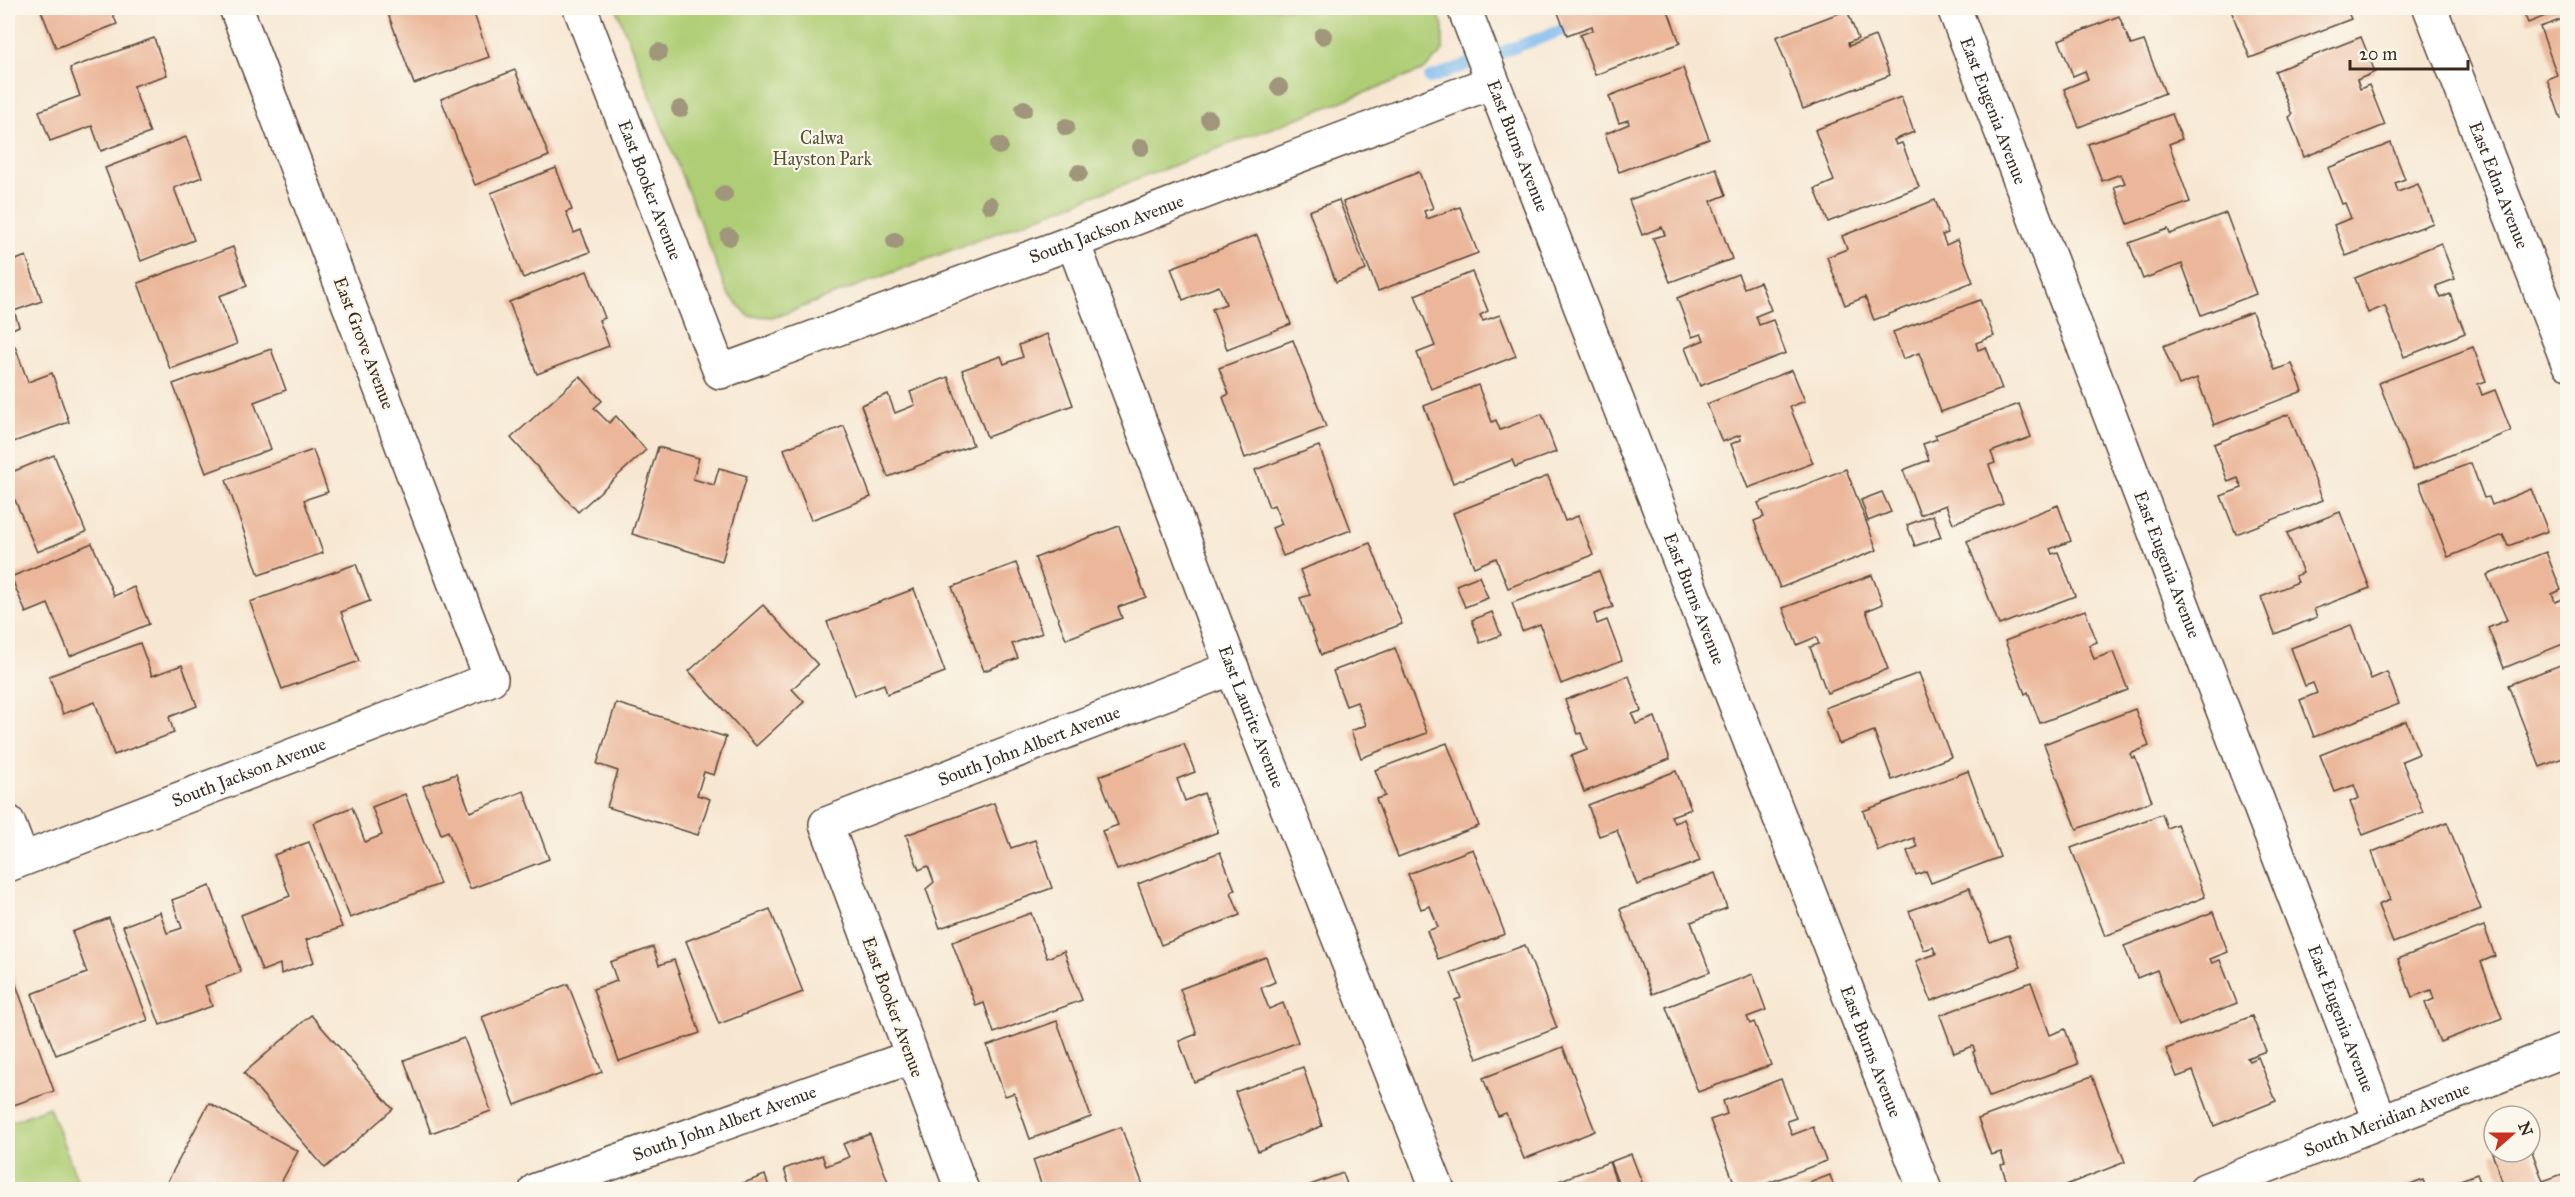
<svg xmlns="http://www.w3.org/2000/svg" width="2575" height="1197" font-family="'IM FELL Great Primer',serif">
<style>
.green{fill:#aecd74;stroke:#747c49;stroke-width:1.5}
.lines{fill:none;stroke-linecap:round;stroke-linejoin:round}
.stream{stroke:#7cb8ee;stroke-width:12}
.building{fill:#ebb699}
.minor-casing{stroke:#574639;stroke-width:36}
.minor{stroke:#fff;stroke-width:33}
.tree{fill:#a0967b}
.labels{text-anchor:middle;stroke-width:4.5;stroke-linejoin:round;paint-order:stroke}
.street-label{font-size:18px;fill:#3b2a1e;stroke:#fbf7ec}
.park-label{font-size:18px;fill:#585334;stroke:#fbf7ec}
</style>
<rect width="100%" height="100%" fill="#fbf7ec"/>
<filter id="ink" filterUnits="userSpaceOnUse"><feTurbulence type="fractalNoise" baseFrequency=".0167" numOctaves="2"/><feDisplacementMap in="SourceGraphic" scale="12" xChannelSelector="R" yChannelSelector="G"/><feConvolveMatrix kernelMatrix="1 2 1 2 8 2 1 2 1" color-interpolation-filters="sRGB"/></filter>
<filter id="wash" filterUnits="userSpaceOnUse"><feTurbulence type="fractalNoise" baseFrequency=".008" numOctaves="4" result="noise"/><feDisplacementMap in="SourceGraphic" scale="24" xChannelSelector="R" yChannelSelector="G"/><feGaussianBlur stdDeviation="1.35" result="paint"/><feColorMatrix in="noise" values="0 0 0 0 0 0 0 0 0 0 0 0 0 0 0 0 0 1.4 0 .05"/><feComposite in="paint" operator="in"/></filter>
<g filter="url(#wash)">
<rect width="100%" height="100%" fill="#f7e7d2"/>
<g class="green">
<path d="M616 8H1436L1443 26V51L1424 70 776 317 749 316 728 294Z"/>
<path d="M49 1107 81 1189H8V1123Z"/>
</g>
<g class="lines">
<path class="stream" d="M1430 78 1579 24"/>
</g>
<g id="blocks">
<g class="building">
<path d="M40 8H110L117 24 56 48Z"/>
<path d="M386 8H472L489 57 414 84Z"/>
<path d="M1556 8H1667L1680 43 1595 75 1580 35 1593 30 1592 26 1567 35Z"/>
<path d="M2230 8H2346L2351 19 2250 58Z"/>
<path d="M2522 8H2565L2528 23Z"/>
<path d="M1847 10 1858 39 1848 43 1849 46 1875 36 1890 75 1803 109 1776 37Z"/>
<path d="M2119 16 2131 45 2144 41 2165 93 2079 127 2064 89 2088 79 2085 71 2073 76 2059 40Z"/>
<path d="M2568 17V116L2561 119 2547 79 2557 75 2540 27Z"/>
<path d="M2361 37 2375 72 2357 80 2360 89 2369 85 2385 125 2304 157 2289 117 2292 115 2275 71Z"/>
<path d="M154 38 167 75 133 86 150 133 101 151 92 126 50 141 39 111 80 96 70 68Z"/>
<path d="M1683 68 1709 139 1619 172 1605 134 1629 124 1628 120 1619 123 1609 96Z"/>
<path d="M515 70 549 156 475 185 441 99Z"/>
<path d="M1901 97 1914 132 1894 140 1896 145 1902 143 1919 187 1828 222 1815 189 1834 181 1815 130Z"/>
<path d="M2172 114 2182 139 2169 144 2190 202 2128 224 2114 187 2125 183 2121 174 2102 181 2088 144Z"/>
<path d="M186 137 202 177 174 188 194 240 141 261 105 168Z"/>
<path d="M2391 143 2405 179 2395 183 2398 192 2418 184 2433 223 2346 256 2334 225 2351 218 2345 203 2342 204 2328 168Z"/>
<path d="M556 168 572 210 566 212 574 233 581 230 590 252 523 278 491 193Z"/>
<path d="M1716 168 1726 195 1711 201 1732 259 1670 282 1653 238 1665 235 1662 227 1642 235 1629 200Z"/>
<path d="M1419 172 1433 208 1424 211 1427 219 1460 207 1478 253 1378 291 1343 202Z"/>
<path d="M1339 200 1366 270 1336 282 1309 211Z"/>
<path d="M1935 200 1948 233 1942 235 1946 245 1957 240 1973 282 1874 320 1865 297 1845 305 1827 257 1847 249 1842 236Z"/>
<path d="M2226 213 2256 294 2201 315 2182 264 2143 279 2129 243 2168 229 2170 234Z"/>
<path d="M1257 235 1291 324 1227 349 1212 309 1226 304 1219 286 1183 300 1171 268Z"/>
<path d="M2441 243 2455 279 2436 286 2441 298 2450 294 2465 333 2404 357 2385 306 2368 313 2355 278Z"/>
<path d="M233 247 247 286 219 296 237 344 170 369 138 283Z"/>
<path d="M26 256 42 301 14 311 19 326 8 331V263Z"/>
<path d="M587 271 605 318 599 320 609 346 537 374 509 302Z"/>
<path d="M1472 272 1488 311 1480 315 1483 321 1500 315 1516 356 1431 389 1417 353 1435 346 1415 295Z"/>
<path d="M1738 274 1744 288 1760 282 1771 310 1756 316 1759 325 1773 320 1786 353 1700 386 1685 348 1704 340 1701 334 1692 337 1677 298Z"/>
<path d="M1980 300 1994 336 1976 343 1978 350 1986 347 2002 389 1941 412 1919 353 1903 359 1893 332Z"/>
<path d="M2252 312 2275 370 2292 364 2303 391 2214 425 2197 378 2179 385 2163 346Z"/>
<path d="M1047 334 1073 405 987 437 962 370 1001 356 1004 364 1023 357 1019 345Z"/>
<path d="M1293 340 1326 427 1245 458 1223 397 1229 394 1219 368Z"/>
<path d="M15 346 28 382 52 373 69 422 8 444V349Z"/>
<path d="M2473 347 2486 381 2478 384 2482 395 2495 390 2511 431 2413 470 2379 383Z"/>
<path d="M271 349 286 390 254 402 271 449 206 473 173 384Z"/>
<path d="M1792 370 1805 401 1790 407 1813 463 1748 488 1731 444 1741 440 1740 435 1722 442 1707 404Z"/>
<path d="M580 376 602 401 594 408 609 423 616 416 646 450 578 512 511 438Z"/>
<path d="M948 377 973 445 888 477 861 405 888 394 895 413 915 405 910 392Z"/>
<path d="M1478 385 1492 422 1496 420 1500 430 1542 414 1556 452 1515 467 1512 460 1453 483 1424 406Z"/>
<path d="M2019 404 2031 437 1991 452 1995 463 1989 465 2003 504 1953 523 1946 505 1920 515 1903 470 1929 460 1923 444 1937 439 1935 435Z"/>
<path d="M2289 414 2323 500 2236 534 2221 496 2242 488 2238 478 2228 482 2214 444Z"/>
<path d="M844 426 871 497 811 520 784 449Z"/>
<path d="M1319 446 1351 530 1283 556 1272 528 1282 524 1274 505 1269 507 1255 470Z"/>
<path d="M658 447 699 458 693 479 714 485 719 468 747 476 722 561 632 534Z"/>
<path d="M313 450 328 492 304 500 323 553 259 575 226 480Z"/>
<path d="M54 455 86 532 37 552 15 500 8 503V460L12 472Z"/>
<path d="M2471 463 2484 498 2489 497 2492 505 2531 489 2548 531 2508 546 2503 535 2448 557 2419 483Z"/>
<path d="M1846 469 1877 550 1780 588 1754 521 1764 517 1758 503Z"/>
<path d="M1548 476 1565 521 1578 516 1593 555 1508 588 1496 558 1474 567 1453 513Z"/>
<path d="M1882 492 1891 512 1868 521 1861 500Z"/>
<path d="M2058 505 2071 541 2050 549 2052 554 2058 552 2075 596 1999 625 1967 541Z"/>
<path d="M2340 512 2370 588 2314 609 2317 617 2275 634 2261 597 2298 582 2295 576 2303 573 2287 533Z"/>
<path d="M1933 515 1941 537 1915 546 1907 525Z"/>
<path d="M1119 526 1146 597 1118 607 1122 618 1066 639 1035 558Z"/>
<path d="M92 543 114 596 134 587 149 624 70 656 48 604 26 613 11 577Z"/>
<path d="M1370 543 1402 624 1321 655 1300 598 1310 595 1300 570Z"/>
<path d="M2546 552 2561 590 2552 594 2555 602 2568 597V642L2504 668 2488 628 2507 620 2487 575Z"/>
<path d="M1016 563 1042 633 1012 644 1018 658 984 671 952 587Z"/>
<path d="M356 564 370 601 341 612 359 661 282 689 250 602Z"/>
<path d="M1599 571 1613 607 1594 614 1597 624 1607 620 1622 660 1561 684 1540 624 1522 631 1512 603Z"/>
<path d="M1872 575 1883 604 1866 611 1888 669 1827 693 1810 647 1819 644 1816 637 1797 645 1783 608Z"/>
<path d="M1479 576 1488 598 1465 607 1456 585Z"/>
<path d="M914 589 945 672 887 694 884 684 855 695 827 622Z"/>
<path d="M763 605 818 665 792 689 804 702 756 746 689 671Z"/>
<path d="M2085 610 2097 642 2089 645 2094 659 2113 652 2128 690 2040 723 2028 692 2025 694 2005 641Z"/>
<path d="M1492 612 1501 635 1480 643 1472 620Z"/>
<path d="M2351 625 2371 679 2387 672 2399 704 2314 737 2300 700 2317 693 2313 683 2305 686 2291 648Z"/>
<path d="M140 643 152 676 182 665 197 706 169 717 174 733 114 755 95 702 63 714 49 676Z"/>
<path d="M1395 648 1427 733 1361 758 1351 731 1366 725 1357 702 1346 706 1333 671Z"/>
<path d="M2568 662V756L2540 767 2508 685Z"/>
<path d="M1919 673 1951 757 1892 780 1874 731 1839 744 1825 708Z"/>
<path d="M1629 676 1641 711 1632 714 1636 724 1655 717 1670 759 1584 792 1571 756 1587 750 1581 733 1578 734 1565 700Z"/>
<path d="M616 703 726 737 714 775 704 772 697 795 710 799 698 835 607 807 618 771 597 764Z"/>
<path d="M2135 709 2149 746 2130 754 2132 758 2135 757 2152 801 2077 829 2044 744Z"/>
<path d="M2406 721 2419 754 2402 761 2423 812 2363 835 2350 802 2359 798 2354 785 2335 792 2320 755Z"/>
<path d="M1447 743 1479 826 1398 857 1376 799 1385 796 1375 770Z"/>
<path d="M1184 744 1195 772 1177 779 1185 801 1204 793 1218 832 1117 870 1102 831 1118 825 1099 776Z"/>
<path d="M1676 771 1691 809 1671 816 1674 823 1684 819 1700 861 1637 885 1617 830 1599 836 1588 805Z"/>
<path d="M1968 771 2000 857 1931 883 1926 871 1916 875 1907 851 1917 847 1914 838 1878 851 1863 811Z"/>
<path d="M456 774 470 812 524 791 549 859 470 889 448 831 441 834 423 786Z"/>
<path d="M405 794 440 884 350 918 313 823 352 807 365 842 382 835 372 807Z"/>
<path d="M994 803 1011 848 1035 840 1052 888 940 928 926 889 934 882 928 866 919 870 906 835Z"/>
<path d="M2162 814 2167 828 2177 824 2205 897 2105 936 2071 848Z"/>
<path d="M2447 822 2481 909 2393 943 2378 905 2390 900 2372 852Z"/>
<path d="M309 842 342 927 306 940 314 962 281 974 280 964 262 971 241 915 290 896 274 855Z"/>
<path d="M1473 849 1505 934 1438 959 1427 931 1438 927 1430 906 1421 909 1408 874Z"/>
<path d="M1220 852 1235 890 1231 892 1240 915 1161 945 1138 884Z"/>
<path d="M1715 873 1727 908 1691 922 1710 972 1652 994 1620 909Z"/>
<path d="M210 886 241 972 205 986 212 1006 160 1025 123 926 160 912 167 933 182 928 172 900Z"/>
<path d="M1969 888 1990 942 2009 935 2021 967 1931 1001 1916 961 1936 954 1933 947 1924 950 1909 911Z"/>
<path d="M770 909 803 992 719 1024 686 941Z"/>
<path d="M2213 912 2228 952 2210 959 2212 963 2220 960 2237 1003 2178 1026 2157 970 2137 978 2124 946Z"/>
<path d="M1031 913 1047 958 1064 951 1082 1000 994 1033 984 1003 976 1006 952 942Z"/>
<path d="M109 918 148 1020 56 1055 32 994 87 973 72 932Z"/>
<path d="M2484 926 2495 956 2481 962 2502 1018 2440 1042 2425 1003 2434 999 2431 990 2412 997 2398 959Z"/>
<path d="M1525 945 1557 1028 1477 1059 1455 1000 1461 998 1451 973Z"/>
<path d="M653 947 659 965 674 960 700 1033 619 1061 593 989 617 981 610 962Z"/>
<path d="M1266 957 1275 982 1261 988 1269 1009 1283 1003 1298 1042 1194 1082 1179 1041 1197 1034 1180 989Z"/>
<path d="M8 962 54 1091 8 1107Z"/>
<path d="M1753 974 1766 1010 1747 1017 1750 1024 1754 1022 1771 1065 1698 1092 1666 1007Z"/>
<path d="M2031 982 2050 1035 2065 1029 2078 1064 1989 1097 1973 1052 1975 1051 1973 1046 1954 1053 1940 1015Z"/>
<path d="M568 984 602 1072 515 1105 482 1017Z"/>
<path d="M311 1015 393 1109 325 1168 244 1073Z"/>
<path d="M2252 1016 2266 1051 2247 1058 2249 1061 2258 1057 2276 1101 2214 1126 2193 1071 2177 1077 2166 1049Z"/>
<path d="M1057 1021 1091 1117 1030 1139 1014 1093 1005 1096 987 1046Z"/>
<path d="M464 1038 491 1111 431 1133 404 1060Z"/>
<path d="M1563 1047 1595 1131 1524 1159 1506 1113 1498 1116 1483 1078Z"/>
<path d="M1303 1067 1322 1126 1258 1151 1235 1092Z"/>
<path d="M2092 1076 2125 1162 2053 1190H2010L2001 1165 2005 1164 2001 1152 1991 1155 1978 1119Z"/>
<path d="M1781 1079 1796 1118 1787 1121 1792 1135 1813 1127 1826 1161 1750 1190H1737L1710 1120 1727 1114 1723 1101Z"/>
<path d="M209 1103 298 1151 277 1190H270L268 1185 266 1190H163Z"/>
<path d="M1121 1127 1145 1190H1043L1033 1160Z"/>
<path d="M870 1134 891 1190H791L784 1169 822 1155 826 1166 849 1157 843 1144Z"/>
<path d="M2530 1146 2543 1181 2568 1172V1190H2505L2492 1153 2530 1152Z"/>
<path d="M1631 1154 1645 1190H1621L1610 1162Z"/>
<path d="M1609 1162 1619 1190H1537V1189Z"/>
<path d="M1343 1173 1349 1190H1299V1189Z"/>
<path d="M2477 1174 2483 1190H2435V1189Z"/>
<path d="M765 1175 770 1190H727V1189Z"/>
<path d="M1830 1175 1835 1190H1793V1189Z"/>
<path d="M2423 1180 2427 1190H2400V1189Z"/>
</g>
</g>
</g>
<g filter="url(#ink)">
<use href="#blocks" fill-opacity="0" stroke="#574639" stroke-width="1.5"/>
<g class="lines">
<g class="minor-casing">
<g id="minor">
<path id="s1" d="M580 8 720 372 1073 242 1492 82"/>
<path id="s2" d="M1464 8 1925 1190"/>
<path id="s3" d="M1954 8 2380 1120"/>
<path id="s4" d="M2430 8 2568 363"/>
<path id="s5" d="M1073 242 1232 668 1438 1190"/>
<path d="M8 822 22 859"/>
<path id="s6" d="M8 865 491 679 236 8"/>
<path id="s7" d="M536 1190 911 1057"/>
<path id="s8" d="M962 1190 826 824 1232 668"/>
<path id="s9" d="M2205 1190 2568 1049"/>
</g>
</g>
<use href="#minor" class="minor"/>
</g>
<g class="tree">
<circle cx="1323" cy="36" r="9"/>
<circle cx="659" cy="52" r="9"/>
<circle cx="1279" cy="87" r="9"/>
<circle cx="680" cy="109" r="9"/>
<circle cx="1024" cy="109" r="9"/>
<circle cx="1209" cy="119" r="9"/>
<circle cx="1066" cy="127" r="9"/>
<circle cx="999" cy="146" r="9"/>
<circle cx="1141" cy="147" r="9"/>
<circle cx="1079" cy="173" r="9"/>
<circle cx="724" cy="194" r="9"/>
<circle cx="990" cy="205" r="9"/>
<circle cx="729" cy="237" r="9"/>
<circle cx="895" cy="241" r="9"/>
</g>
</g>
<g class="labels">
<g class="street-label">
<text dy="6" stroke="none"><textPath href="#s3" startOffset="110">East Eugenia Avenue</textPath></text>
<text dy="6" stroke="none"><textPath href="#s2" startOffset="148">East Burns Avenue</textPath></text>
<text dy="6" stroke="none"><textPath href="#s4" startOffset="190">East Edna Avenue</textPath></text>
<text dy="6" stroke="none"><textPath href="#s1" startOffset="195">East Booker Avenue</textPath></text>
<text dy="6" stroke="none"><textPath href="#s1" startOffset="802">South Jackson Avenue</textPath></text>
<text transform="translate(364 343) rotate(69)" y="6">East Grove Avenue</text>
<text dy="6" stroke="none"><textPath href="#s3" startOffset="596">East Eugenia Avenue</textPath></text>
<text dy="6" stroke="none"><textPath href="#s2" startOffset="634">East Burns Avenue</textPath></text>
<text dy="6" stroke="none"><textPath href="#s5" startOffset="507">East Laurite Avenue</textPath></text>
<text dy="6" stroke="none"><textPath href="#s8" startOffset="608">South John Albert Avenue</textPath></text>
<text dy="6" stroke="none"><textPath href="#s6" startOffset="258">South Jackson Avenue</textPath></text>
<text transform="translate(893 1007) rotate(70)" y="6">East Booker Avenue</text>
<text dy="6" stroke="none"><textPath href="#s3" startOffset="1082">East Eugenia Avenue</textPath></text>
<text dy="6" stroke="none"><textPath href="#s2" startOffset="1120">East Burns Avenue</textPath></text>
<text dy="6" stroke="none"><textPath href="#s9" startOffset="195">South Meridian Avenue</textPath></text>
<text dy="6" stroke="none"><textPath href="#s7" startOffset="200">South John Albert Avenue</textPath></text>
</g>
<g class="park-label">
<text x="822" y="144">Calwa<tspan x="822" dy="21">Hayston Park</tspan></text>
</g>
</g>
<rect width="2575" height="1197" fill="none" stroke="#fbf7ec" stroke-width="30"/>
<g transform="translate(2512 1134) rotate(69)"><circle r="28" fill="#fbf7ec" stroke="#aea59a" stroke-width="1.5"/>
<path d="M0-4.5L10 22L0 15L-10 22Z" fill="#c8321e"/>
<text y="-9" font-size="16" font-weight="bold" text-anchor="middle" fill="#3b2a1e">N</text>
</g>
<path d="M2350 60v9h118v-9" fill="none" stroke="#3b2a1e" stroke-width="3"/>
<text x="2359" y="60" font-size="18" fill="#3b2a1e" stroke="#fbf7ec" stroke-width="4.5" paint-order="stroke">20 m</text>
</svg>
